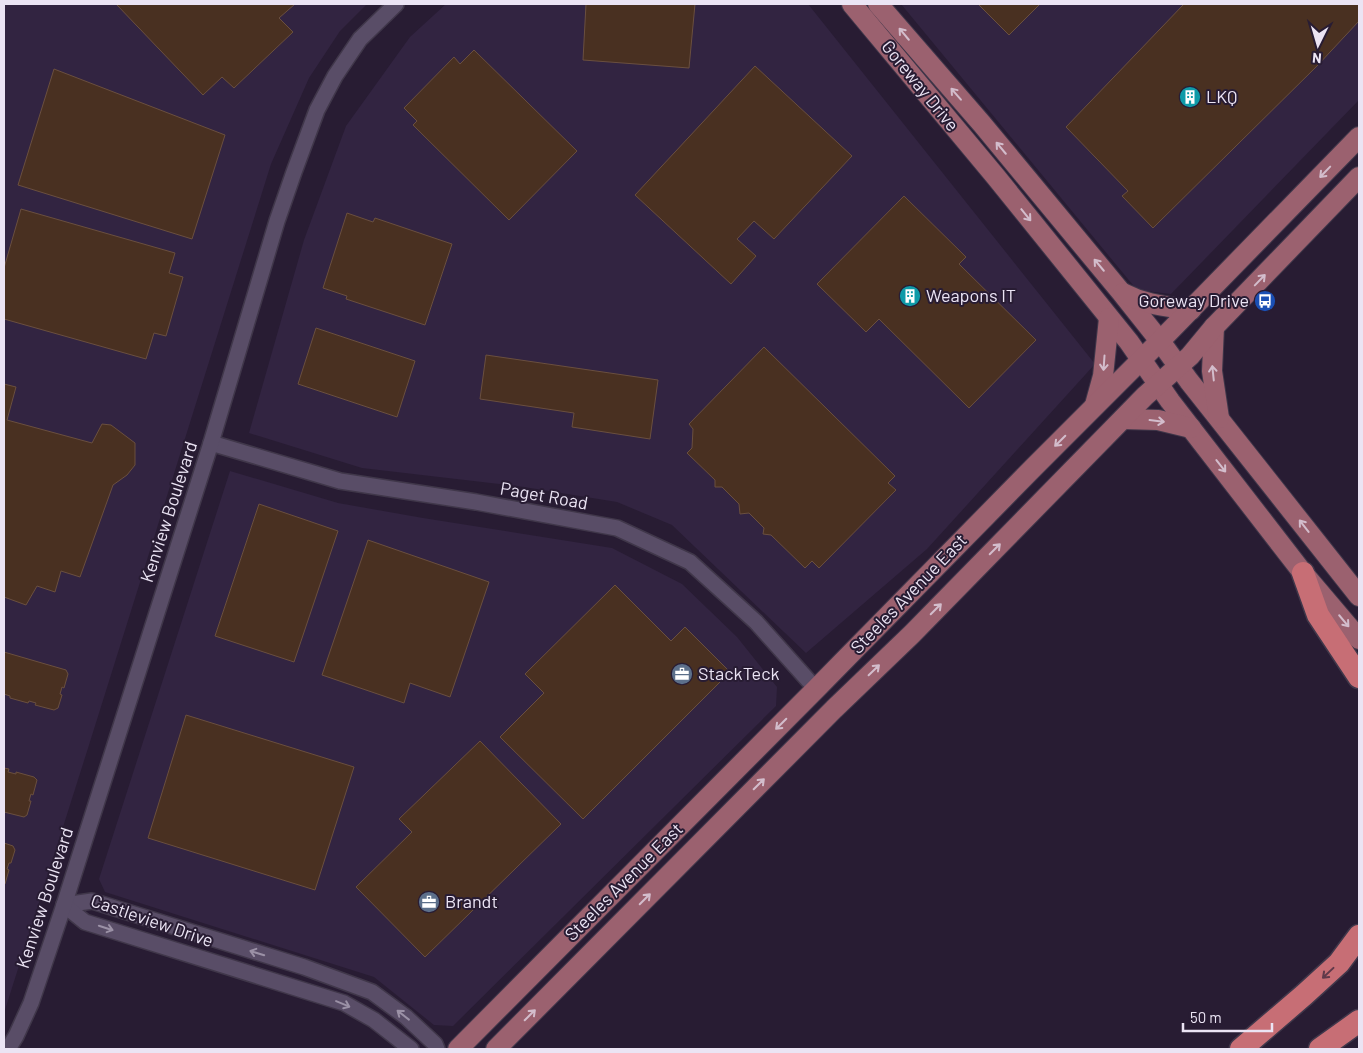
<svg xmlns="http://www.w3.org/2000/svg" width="1363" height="1053" font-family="Barlow,sans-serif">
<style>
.built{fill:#322441}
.building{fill:#493021;stroke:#6a4f3f}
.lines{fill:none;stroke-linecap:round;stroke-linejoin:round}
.minor-casing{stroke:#40374a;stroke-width:18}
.major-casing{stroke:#40374a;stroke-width:22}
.highway-casing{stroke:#40374a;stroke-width:25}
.minor{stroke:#594d67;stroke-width:15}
.major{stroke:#9b616f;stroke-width:20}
.highway{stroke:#c76e75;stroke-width:22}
.oneway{stroke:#d3bdcc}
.oneway2{stroke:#9b91a6}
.oneway3{stroke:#60394a}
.labels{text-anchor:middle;stroke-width:4;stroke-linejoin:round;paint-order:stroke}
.street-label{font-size:18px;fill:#ebe4f4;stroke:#281c33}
.poi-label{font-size:18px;fill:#ebe4f4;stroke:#281c33;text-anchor:start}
</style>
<rect width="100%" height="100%" fill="#281c33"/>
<g class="built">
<path d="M4 4H367L340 31 309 78 271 164 89 745 4 1013Z"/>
<path d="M446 4H808L1095 364 927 549 806 653 672 525 617 502 524 487 362 468 249 433 304 240 346 126 410 37Z"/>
<path d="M901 4H1359V100L1171 294 1137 290Z"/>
<path d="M230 471 338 503 423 518 612 548 682 584 737 637 777 687 776 706 453 1026 434 1025 374 977 105 892 99 879Z"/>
</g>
<g class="building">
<path d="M116 4H295L279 18 293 32 234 88 222 77 203 95Z"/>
<path d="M586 4H695L689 68 583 60Z"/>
<path d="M978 4H1040L1009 35Z"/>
<path d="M1184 4H1359V21L1317 66 1153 228 1122 196 1128 191 1066 127Z"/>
<path d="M474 50 577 151 509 220 413 125 417 121 404 108 454 57 460 64Z"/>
<path d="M755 66 852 156 774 239 754 221 737 239 756 256 731 284 635 195Z"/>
<path d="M54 69 225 135 192 239 18 185Z"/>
<path d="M904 196 966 257 959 264 1036 340 969 408 879 319 866 332 817 284Z"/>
<path d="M21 209 175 253 169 273 183 277 166 336 154 333 146 359 4 319V268Z"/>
<path d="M347 213 373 222 375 218 452 244 425 325 346 299 347 296 323 288Z"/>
<path d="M316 328 415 361 397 417 298 384Z"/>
<path d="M764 347 895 476 888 483 896 490 819 568 812 561 805 568 771 535 763 534 764 528 749 513 740 514 739 504 722 487H715V480L687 453 692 448 693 429 689 424Z"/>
<path d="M486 355 658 380 650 439 572 427 574 413 480 399Z"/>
<path d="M4 384 16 387 7 420 92 443 102 424 111 425 135 443V465L127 475 113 485 80 577 61 571 55 592 37 586 26 605 4 597Z"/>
<path d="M259 504 338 531 294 662 215 636Z"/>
<path d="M368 540 489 582 450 697 410 683 404 703 322 675Z"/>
<path d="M615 585 671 641 685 627 730 672 583 819 500 737 544 693 525 674Z"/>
<path d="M4 652 66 670 68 674 64 688 62 687 60 694 62 695 58 708 54 710 35 705 36 703 29 701 28 703 10 698V696L4 694Z"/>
<path d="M186 715 354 767 315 890 148 838Z"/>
<path d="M480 741 561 824 425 957 356 887 412 832 399 819Z"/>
<path d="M4 768 9 769 8 772 16 774V772L34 777 37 780 33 795 31 794 29 801H31L27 815 24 817 4 812Z"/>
<path d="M4 843 13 846 15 850 11 863H9L7 869 9 870 5 884 4 885Z"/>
</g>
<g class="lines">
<g class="minor-casing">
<g id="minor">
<path d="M211 443 340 481 476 502 617 528 690 562 756 622 816 689"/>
<path d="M64 905 92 901 304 967 372 992 406 1017 435 1044 437 1049"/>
<path d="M64 905 85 922 344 1003 374 1020 411 1049"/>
<path d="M8 1049 16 1036 31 1003 64 905 211 443 277 221 294 172 317 110 335 76 360 39 396 4"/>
</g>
</g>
<g class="major-casing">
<g id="major">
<path d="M852 4 996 177 1129 342 1170 401 1303 573 1359 639"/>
<path d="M878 4 982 124 1121 292 1160 341 1189 381 1359 596"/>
<path d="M1123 293C1146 305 1166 306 1191 310"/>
<path d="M1214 327 1212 371 1219 418"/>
<path d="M1095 405 1103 376 1109 318"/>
<path d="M1123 419 1158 420 1191 428"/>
<path d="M458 1049 816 689 1034 467 1160 341 1359 137"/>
<path d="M496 1049 834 709 912 634 1145 396 1190 356 1214 327 1359 177"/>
</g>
</g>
<g class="highway-casing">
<g id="highway">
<path d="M1303 573 1318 615 1359 677"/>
<path d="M1241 1049 1304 995 1339 963 1359 936"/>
<path d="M1320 1049 1359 1021"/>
</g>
</g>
<use href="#minor" class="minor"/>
<use href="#major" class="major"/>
<use href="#highway" class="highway"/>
</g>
<defs><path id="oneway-shaft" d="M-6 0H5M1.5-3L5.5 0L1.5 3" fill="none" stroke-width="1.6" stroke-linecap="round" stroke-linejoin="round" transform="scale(1.25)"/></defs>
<g class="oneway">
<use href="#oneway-shaft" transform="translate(904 34) rotate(-130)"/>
<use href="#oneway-shaft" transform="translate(956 94) rotate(-131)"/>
<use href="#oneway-shaft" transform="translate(1001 148) rotate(-130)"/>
<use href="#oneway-shaft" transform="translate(1325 172) rotate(134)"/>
<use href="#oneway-shaft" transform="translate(1026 215) rotate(51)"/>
<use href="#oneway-shaft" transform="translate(1099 265) rotate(-130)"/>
<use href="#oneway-shaft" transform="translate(1260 280) rotate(-46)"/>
<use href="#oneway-shaft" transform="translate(1104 363) rotate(94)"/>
<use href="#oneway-shaft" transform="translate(1213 373) rotate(-96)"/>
<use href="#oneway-shaft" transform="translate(1157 421) rotate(7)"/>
<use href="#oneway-shaft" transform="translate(1060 441) rotate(135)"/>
<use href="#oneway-shaft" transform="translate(1221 466) rotate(52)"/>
<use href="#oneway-shaft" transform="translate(1304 526) rotate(-128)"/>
<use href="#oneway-shaft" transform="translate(995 549) rotate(-45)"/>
<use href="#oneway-shaft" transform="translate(936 609) rotate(-45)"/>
<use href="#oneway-shaft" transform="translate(1344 621) rotate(50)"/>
<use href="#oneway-shaft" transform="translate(874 670) rotate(-44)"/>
<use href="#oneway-shaft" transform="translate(781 724) rotate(135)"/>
<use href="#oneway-shaft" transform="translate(759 784) rotate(-45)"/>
<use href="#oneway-shaft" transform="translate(645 899) rotate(-45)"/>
<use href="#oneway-shaft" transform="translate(530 1015) rotate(-45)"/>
</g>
<g class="oneway2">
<use href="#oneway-shaft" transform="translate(106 928) rotate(18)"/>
<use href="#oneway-shaft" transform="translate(257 953) rotate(-163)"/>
<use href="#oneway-shaft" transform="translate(343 1004) rotate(23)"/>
<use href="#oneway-shaft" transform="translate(403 1015) rotate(-142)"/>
</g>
<use class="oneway3" href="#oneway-shaft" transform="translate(1328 973) rotate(137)"/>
<defs>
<g id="building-disc" transform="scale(1.125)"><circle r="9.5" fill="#0f9aa8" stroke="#281c33"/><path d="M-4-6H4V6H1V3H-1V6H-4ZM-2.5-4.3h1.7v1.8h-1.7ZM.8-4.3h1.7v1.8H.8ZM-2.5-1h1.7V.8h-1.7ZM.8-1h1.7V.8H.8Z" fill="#fff"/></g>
<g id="bus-disc" transform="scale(1.125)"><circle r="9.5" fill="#1a4fb4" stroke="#281c33"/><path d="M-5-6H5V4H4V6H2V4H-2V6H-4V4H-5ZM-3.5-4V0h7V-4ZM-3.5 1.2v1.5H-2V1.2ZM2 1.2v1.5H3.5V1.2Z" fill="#fff"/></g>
<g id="office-disc" transform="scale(1.125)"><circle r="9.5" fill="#5c6f8a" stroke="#281c33"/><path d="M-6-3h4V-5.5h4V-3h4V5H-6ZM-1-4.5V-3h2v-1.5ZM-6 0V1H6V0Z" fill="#fff"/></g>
</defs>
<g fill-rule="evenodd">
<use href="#building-disc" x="1190" y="97"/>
<use href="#building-disc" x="910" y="296"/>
<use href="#bus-disc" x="1265" y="301"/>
<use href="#office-disc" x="682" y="674"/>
<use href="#office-disc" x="429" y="902"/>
</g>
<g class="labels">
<g class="street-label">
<text transform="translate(920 86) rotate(51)" y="6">Goreway Drive</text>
<text transform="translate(544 496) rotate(10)" y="6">Paget Road</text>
<text transform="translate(169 512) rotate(-72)" y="6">Kenview Boulevard</text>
<text transform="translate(909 594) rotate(-46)" y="6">Steeles Avenue East</text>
<text transform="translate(624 882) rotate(-45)" y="6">Steeles Avenue East</text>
<text transform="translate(45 898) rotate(-72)" y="6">Kenview Boulevard</text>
<text transform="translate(152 921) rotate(19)" y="6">Castleview Drive</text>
</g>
<g class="poi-label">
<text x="1206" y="103">LKQ</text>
<text x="926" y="302">Weapons IT</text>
<text x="1249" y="307" text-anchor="end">Goreway Drive</text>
<text x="698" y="680">StackTeck</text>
<text x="445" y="908">Brandt</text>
</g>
</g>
<rect width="1363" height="1053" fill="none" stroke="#ebe4f4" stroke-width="10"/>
<g transform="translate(1318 45) rotate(185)" stroke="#281c33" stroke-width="4" paint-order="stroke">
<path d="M0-4L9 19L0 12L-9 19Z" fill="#ebe4f4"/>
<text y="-8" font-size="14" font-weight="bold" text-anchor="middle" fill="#ebe4f4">N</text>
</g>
<path d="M1183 1023v8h89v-8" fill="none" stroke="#ebe4f4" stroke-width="2.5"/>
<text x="1190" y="1023" font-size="15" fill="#ebe4f4" stroke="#281c33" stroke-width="4" paint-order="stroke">50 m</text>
</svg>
